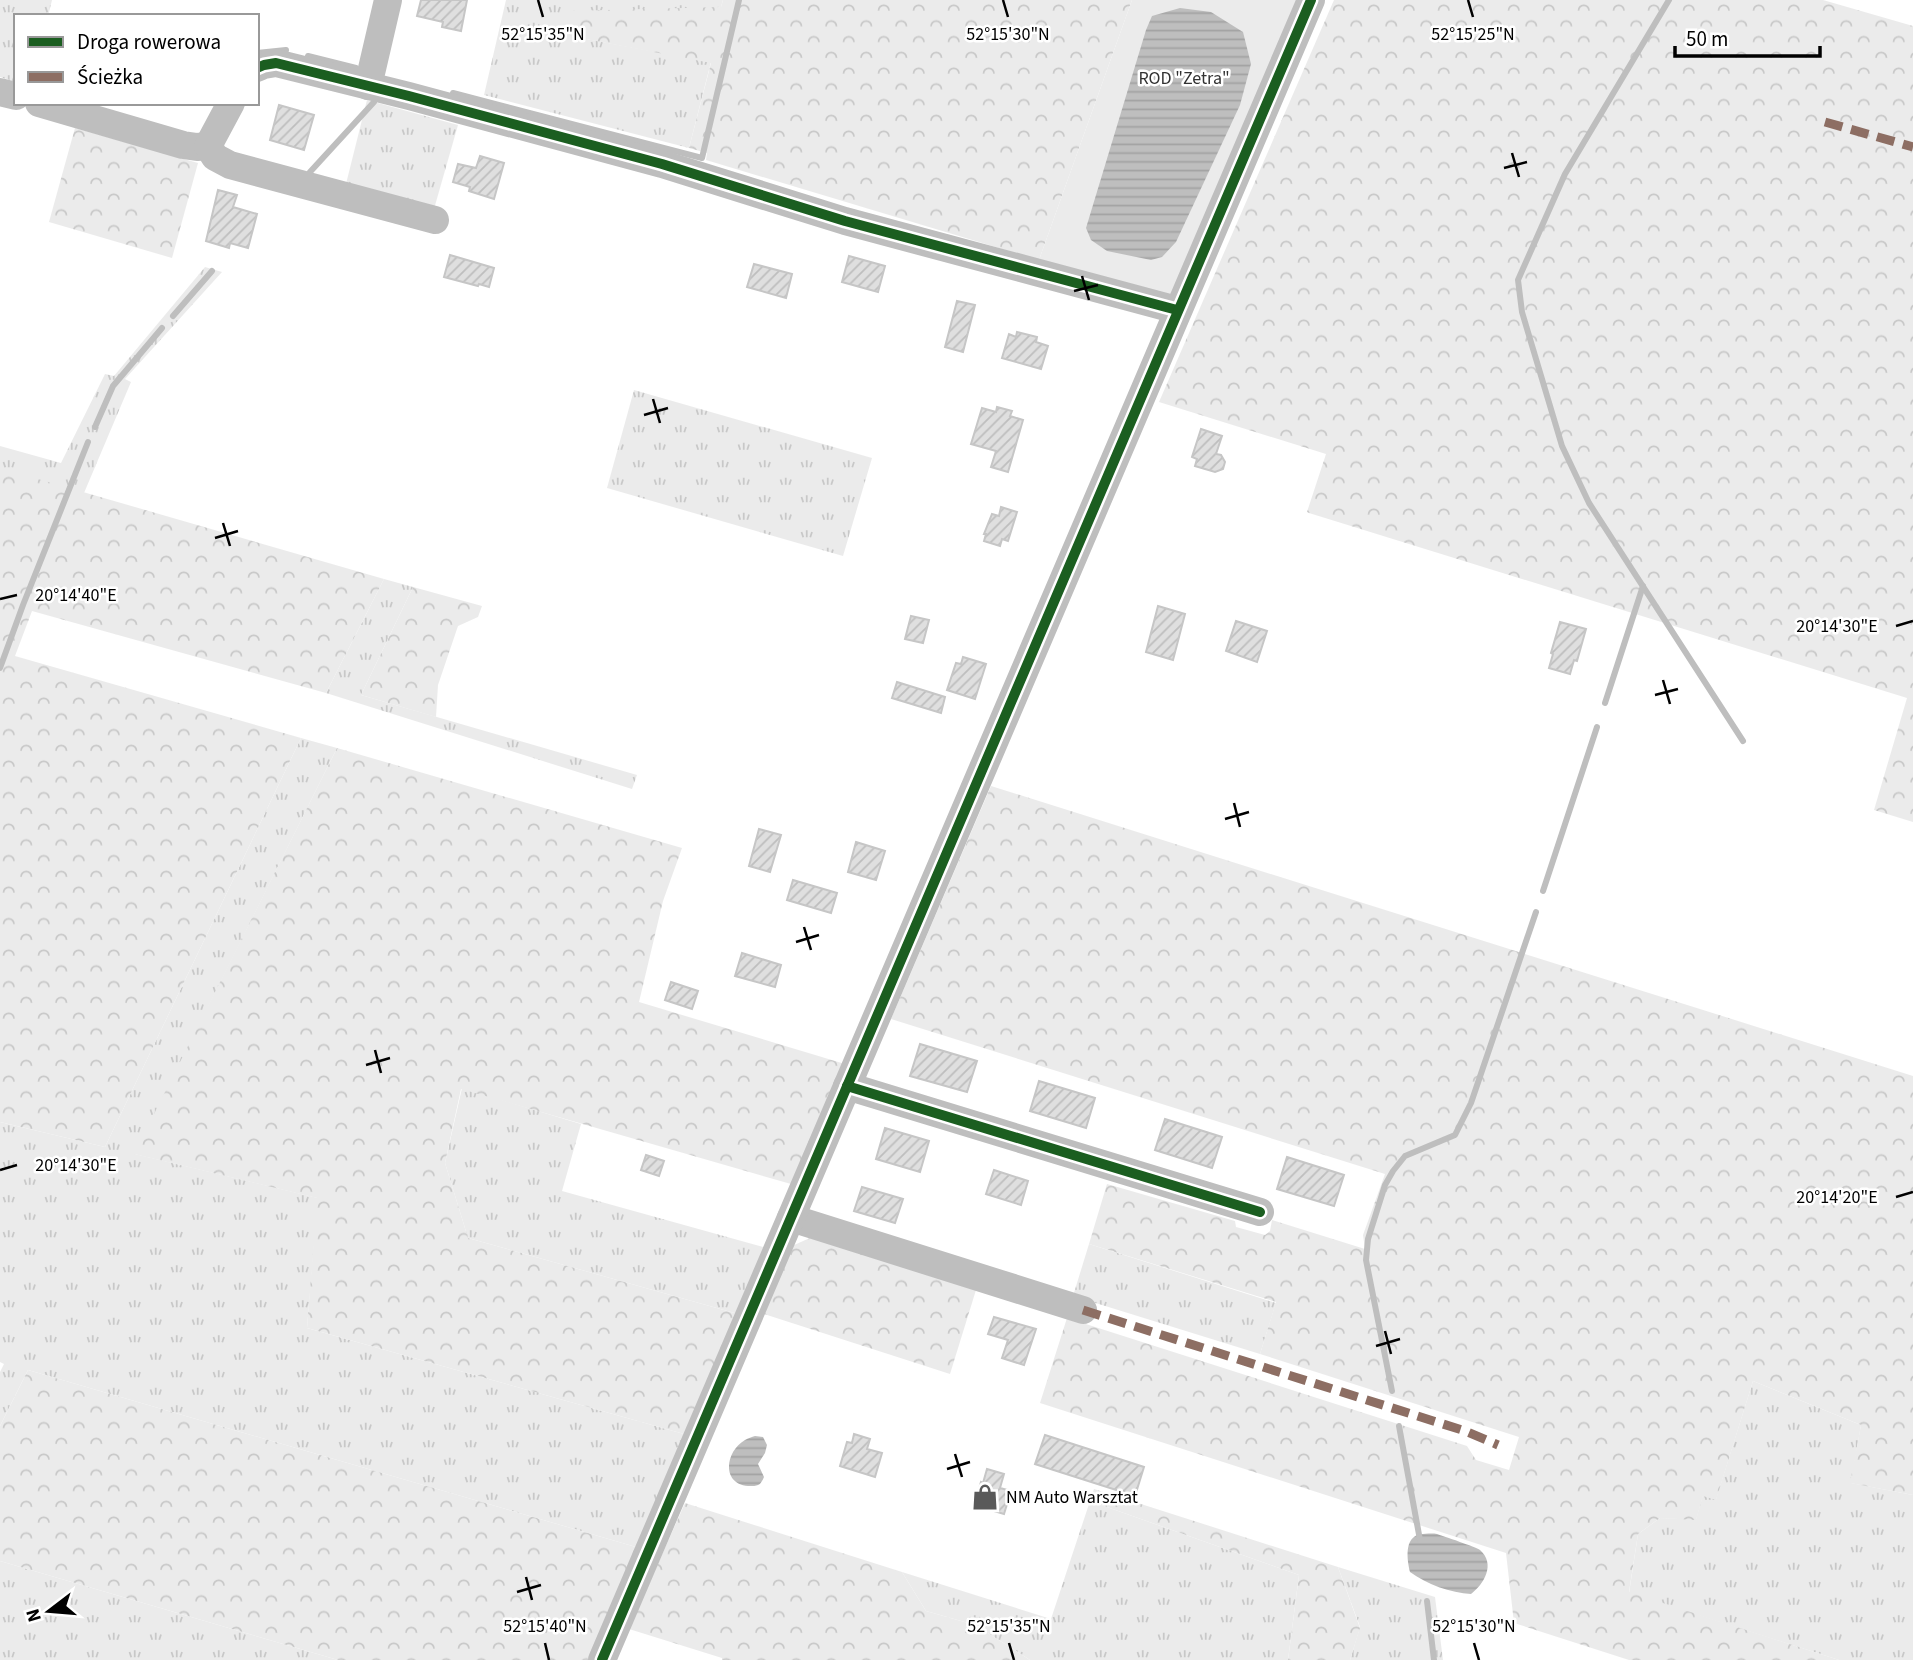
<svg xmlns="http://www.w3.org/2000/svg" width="1913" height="1660" font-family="'Source Sans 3',sans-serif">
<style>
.grass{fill:url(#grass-tufts)}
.forest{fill:url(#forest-crowns)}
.garden{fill:#ebebeb}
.water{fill:url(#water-rules)}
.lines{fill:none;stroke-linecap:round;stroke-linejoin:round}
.stream{stroke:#bebebe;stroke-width:6}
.building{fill:url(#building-hatch);stroke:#c6c6c6;stroke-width:2}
.minor{stroke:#bebebe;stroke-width:28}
.quiet{stroke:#8d6e63;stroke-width:9;stroke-dasharray:18 9;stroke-linecap:butt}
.cycleway-casing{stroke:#fff;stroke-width:15}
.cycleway{stroke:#1b5e20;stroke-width:10}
.ticks{fill:none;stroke:#000;stroke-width:2.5}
.labels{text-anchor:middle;stroke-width:5;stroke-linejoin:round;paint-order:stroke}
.park-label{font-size:18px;fill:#323232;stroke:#fff}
.poi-label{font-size:18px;fill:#000;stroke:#fff;text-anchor:start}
.ticks-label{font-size:18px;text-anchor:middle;fill:#000;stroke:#fff;stroke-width:5;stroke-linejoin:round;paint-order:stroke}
</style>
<defs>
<pattern id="grass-tufts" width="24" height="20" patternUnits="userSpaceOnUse" patternTransform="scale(1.75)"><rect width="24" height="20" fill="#ebebeb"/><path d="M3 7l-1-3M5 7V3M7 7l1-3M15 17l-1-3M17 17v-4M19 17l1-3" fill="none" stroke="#c8c8c8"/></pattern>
<pattern id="forest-crowns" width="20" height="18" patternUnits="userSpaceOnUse" patternTransform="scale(1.75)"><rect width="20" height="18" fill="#ebebeb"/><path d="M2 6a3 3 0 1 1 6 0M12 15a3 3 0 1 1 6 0" fill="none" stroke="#c8c8c8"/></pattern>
<pattern id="water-rules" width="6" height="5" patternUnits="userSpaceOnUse" patternTransform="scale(1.75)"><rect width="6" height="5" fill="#bebebe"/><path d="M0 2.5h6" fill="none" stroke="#a2a2a2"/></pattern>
<pattern id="building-hatch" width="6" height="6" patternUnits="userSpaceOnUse" patternTransform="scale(1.75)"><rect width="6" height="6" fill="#dfdfdf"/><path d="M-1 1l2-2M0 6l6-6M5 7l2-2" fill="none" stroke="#bebebe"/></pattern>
</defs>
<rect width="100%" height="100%" fill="#fff"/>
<g class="grass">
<path d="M0 0H52L48 16H16V82L0 77Z"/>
<path d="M506 0H723L721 7 570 36 711 62 689 148 484 95Z"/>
<path d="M367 100 458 125 434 209 346 184Z"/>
<path d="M205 267 222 272 125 379 131 382 84 493 0 469V446L61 463 105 374 114 376Z"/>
<path d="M634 390 872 458 843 556 607 488Z"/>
<path d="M384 579 413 587 361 695 637 775 632 789 326 693Z"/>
<path d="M301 738 337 748 135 1154 318 1198 307 1328 684 1434 636 1547 28 1370 0 1426V1372L4 1364 0 1362V1122L105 1147Z"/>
<path d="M462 1088 581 1124 562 1191 767 1248 738 1314 468 1238 445 1163Z"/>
<path d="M1089 1244 1276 1303 1260 1354 1073 1296Z"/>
<path d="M1753 1381 1861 1425 1851 1483 1913 1495V1660H1839L1629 1593 1638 1534 1660 1518 1696 1519 1703 1495 1716 1499Z"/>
<path d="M1090 1501 1299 1575 1288 1660H1030L975 1625 926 1611 902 1572 1051 1619Z"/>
<path d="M0 1561 338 1660H0Z"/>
<path d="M1338 1567 1435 1597 1443 1660H1350L1360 1627Z"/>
</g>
<g class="forest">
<path d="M723 0H1132L1039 260 706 160 707 153 689 148 711 63 570 36 568 11 721 7Z"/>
<path d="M1334 0H1823L1913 26V822L1874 810 1907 698 1309 513 1307 512 1326 454 1159 402Z"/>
<path d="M75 128 198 163 172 258 49 222Z"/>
<path d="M0 468 384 579 326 693 32 611 15 656 301 738 105 1147 0 1122Z"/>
<path d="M413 587 482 606 478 617 458 626 438 685 436 717 361 695Z"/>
<path d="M337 748 682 848 663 901 639 1002 845 1064 791 1184 461 1089 445 1163 468 1238 738 1314 684 1434 307 1328 317 1198 134 1154Z"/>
<path d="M991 786 1913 1076V1495L1850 1483 1861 1425 1753 1381 1716 1500 1703 1496 1696 1520 1660 1518 1638 1534 1629 1592 1839 1660H1629L1514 1623 1506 1553 1040 1403 1067 1318 1467 1446 1476 1460 1509 1470 1519 1437 1260 1354 1276 1302 1089 1244 1107 1184 1235 1221 1236 1227 1265 1235 1270 1231 1272 1220 1365 1249 1363 1235 1385 1174 891 1019Z"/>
<path d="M812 1237 976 1290 950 1374 764 1314 792 1246Z"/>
<path d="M28 1370 636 1547 588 1660H338L0 1561V1426Z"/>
<path d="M1094 1489 1338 1567 1360 1628 1350 1660H1288L1299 1575 1090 1501Z"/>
<path d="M685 1503 902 1572 926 1611 975 1625 1030 1660H722V1658L629 1629Z"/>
</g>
<path class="garden" d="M1132 0H1299L1172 299 1039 260Z"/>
<g class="water">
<path d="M1180 8 1211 12 1243 32 1251 64 1240 105 1176 242 1162 257 1151 260 1107 251 1091 240 1086 228 1146 30 1152 16Z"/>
<path d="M755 1436 763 1437 767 1445 765 1453 758 1464 764 1477C761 1484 759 1486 752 1486 721 1487 724 1452 745 1440 748 1438 752 1437 755 1436Z"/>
<path d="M1420 1534C1425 1534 1432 1533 1437 1534 1443 1536 1476 1547 1480 1550 1496 1564 1484 1584 1471 1594 1451 1593 1426 1584 1410 1572 1407 1559 1404 1538 1420 1534Z"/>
</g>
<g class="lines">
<g class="stream">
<path d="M1669 0 1565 174 1518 280 1522 312 1562 446 1589 503 1743 741"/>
<path d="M257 53 286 50"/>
<path d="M308 56 356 68"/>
<path d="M453 93 702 158 739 0"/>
<path d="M310 172 374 102"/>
<path d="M173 316 212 271"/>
<path d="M95 427 113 386 162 328"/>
<path d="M0 668 23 605 88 442"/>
<path d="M1605 703 1643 586"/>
<path d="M1543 891 1597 727"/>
<path d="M1392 1391 1366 1260 1368 1239 1385 1185 1393 1171 1405 1156 1455 1135 1471 1103 1536 912"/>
<path d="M1399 1426 1420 1540"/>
<path d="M1427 1601 1434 1660"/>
</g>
</g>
<g class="building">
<path d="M421 0H467L461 31 442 27 443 22 417 16Z"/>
<path d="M279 105 314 115 304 150 270 140Z"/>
<path d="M480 156 504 163 494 199 469 191 470 187 453 182 458 164 476 168Z"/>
<path d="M218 190 237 195 233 207 257 214 248 248 230 243 229 248 206 241Z"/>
<path d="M450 255 494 268 489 287 479 284 478 286 444 277Z"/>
<path d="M849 256 885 266 878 292 842 282Z"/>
<path d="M754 264 792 274 786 298 747 287Z"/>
<path d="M957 301 975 305 963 352 945 347Z"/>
<path d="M1017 332 1037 337 1036 342 1048 346 1041 369 1002 358 1009 334 1016 337Z"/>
<path d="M997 407 1012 411 1010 416 1023 420 1008 472 991 467 996 451 971 444 982 408 996 412Z"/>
<path d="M1201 429 1222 436 1216 454 1221 455 1225 462 1223 469 1215 472 1195 466 1197 459 1192 457Z"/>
<path d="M1001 507 1017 512 1008 541 1002 539 1000 546 984 541 986 534H984L992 514 999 516Z"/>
<path d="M1158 606 1185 614 1173 660 1146 652Z"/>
<path d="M911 616 929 620 923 643 905 639Z"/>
<path d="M1236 621 1267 631 1257 662 1226 651Z"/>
<path d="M1560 622 1586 629 1577 661 1574 660 1570 674 1549 668 1553 654 1551 653Z"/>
<path d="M963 657 986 664 975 699 947 690 956 663 961 664Z"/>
<path d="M897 682 945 697 941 713 892 698Z"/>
<path d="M759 829 781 835 770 872 749 866Z"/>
<path d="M856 842 885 851 876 880 848 872Z"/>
<path d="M793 880 837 893 831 913 787 900Z"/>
<path d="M742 953 781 965 775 987 735 976Z"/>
<path d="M671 982 698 991 692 1009 665 1000Z"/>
<path d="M920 1044 977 1061 967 1092 910 1076Z"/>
<path d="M1039 1081 1095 1098 1086 1128 1030 1111Z"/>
<path d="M1165 1119 1222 1137 1212 1168 1155 1150Z"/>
<path d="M885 1128 929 1141 920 1172 876 1159Z"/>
<path d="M646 1155 664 1161 659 1176 641 1170Z"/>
<path d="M1287 1157 1344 1175 1334 1206 1277 1189Z"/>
<path d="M994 1170 1028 1181 1021 1205 986 1194Z"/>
<path d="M862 1187 903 1199 895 1223 854 1211Z"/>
<path d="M994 1317 1036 1329 1024 1365 1002 1358 1008 1340 988 1334Z"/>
<path d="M854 1434 870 1439 867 1449 882 1453 875 1477 840 1466 847 1442 852 1443Z"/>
<path d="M1045 1435 1144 1467 1135 1496 1035 1464Z"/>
<path d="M987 1469 1004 1474 1000 1488 1011 1491 1004 1514 974 1505 981 1482 983 1483Z"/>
</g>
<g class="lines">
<g class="minor">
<path d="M257 68 264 65 276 63 409 96 662 164 845 221 1177 310"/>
<path d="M368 86 388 0"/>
<path d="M0 92 16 96"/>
<path d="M39 103 183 145 197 147 208 146"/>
<path d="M231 103 208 146 215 157 230 165 435 220"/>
<path d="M847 1086 1260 1212"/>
<path d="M791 1218 1083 1310"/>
<path d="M602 1660C839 1107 1073 553 1311 0"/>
</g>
<g class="quiet">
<path d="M1825 122 1913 147"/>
<path d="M1083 1310 1465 1431 1498 1445"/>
</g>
<g class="cycleway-casing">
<g id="cycleway">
<path d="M257 68 264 65 276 63 409 96 662 164 845 221 1177 310"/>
<path d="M847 1086 1260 1212"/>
<path d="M602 1660C839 1107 1073 553 1311 0"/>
</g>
</g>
<use href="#cycleway" class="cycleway"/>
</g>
<path class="ticks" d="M538 0 543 17M1003 0 1008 17M1468 0 1473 17M1512 153 1519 177M1504 168 1527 162M1082 276 1089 300M1074 291 1098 285M653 399 660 423M644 415 668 408M223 523 230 546M215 538 238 531M0 599 17 595M1896 626 1913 621M1663 680 1670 704M1655 695 1678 689M1234 803 1240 827M1225 819 1249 812M804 927 811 950M796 942 819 935M375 1050 381 1073M366 1065 390 1058M0 1170 17 1165M1896 1197 1913 1192M1385 1331 1391 1354M1376 1346 1400 1339M955 1454 962 1477M947 1469 970 1462M526 1577 532 1600M517 1592 541 1585M545 1643 549 1660M1009 1643 1014 1660M1474 1643 1479 1660"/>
<defs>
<g id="shop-bare" transform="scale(2.1)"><path d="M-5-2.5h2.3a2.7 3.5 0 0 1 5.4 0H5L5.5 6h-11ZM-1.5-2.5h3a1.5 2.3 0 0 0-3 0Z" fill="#595959" stroke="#fff" stroke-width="2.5" paint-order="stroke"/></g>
</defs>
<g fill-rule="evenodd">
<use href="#shop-bare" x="985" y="1497"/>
</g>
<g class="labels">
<g class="park-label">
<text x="1184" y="84">ROD "Zetra"</text>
</g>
<g class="poi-label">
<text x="1006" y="1503">NM Auto Warsztat</text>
</g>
</g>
<g class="ticks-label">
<text x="543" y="40">52°15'35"N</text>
<text x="1008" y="40">52°15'30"N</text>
<text x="1473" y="40">52°15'25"N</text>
<text x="76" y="601">20°14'40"E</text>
<text x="1837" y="632">20°14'30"E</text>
<text x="76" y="1171">20°14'30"E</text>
<text x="1837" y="1203">20°14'20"E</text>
<text x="545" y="1632">52°15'40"N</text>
<text x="1009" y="1632">52°15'35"N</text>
<text x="1474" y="1632">52°15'30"N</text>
</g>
<rect x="14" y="14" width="245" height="91" fill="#ffffff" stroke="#999999" stroke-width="2"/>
<rect x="28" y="37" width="35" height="10" fill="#1b5e20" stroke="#999999" stroke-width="2"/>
<text x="77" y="49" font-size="21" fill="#000000">Droga rowerowa</text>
<rect x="28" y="72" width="35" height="10" fill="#8d6e63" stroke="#999999" stroke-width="2"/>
<text x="77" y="84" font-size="21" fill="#000000">Ścieżka</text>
<g transform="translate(49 1611) rotate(254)" stroke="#ffffff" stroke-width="5" paint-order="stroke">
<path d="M0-5L12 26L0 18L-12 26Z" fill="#000000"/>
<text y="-10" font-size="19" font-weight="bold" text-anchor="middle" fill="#000000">N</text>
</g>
<path d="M1675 46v10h145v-10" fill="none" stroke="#000000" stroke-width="3.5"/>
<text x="1686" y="46" font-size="21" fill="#000000" stroke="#ffffff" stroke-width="5" paint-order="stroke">50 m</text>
</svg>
